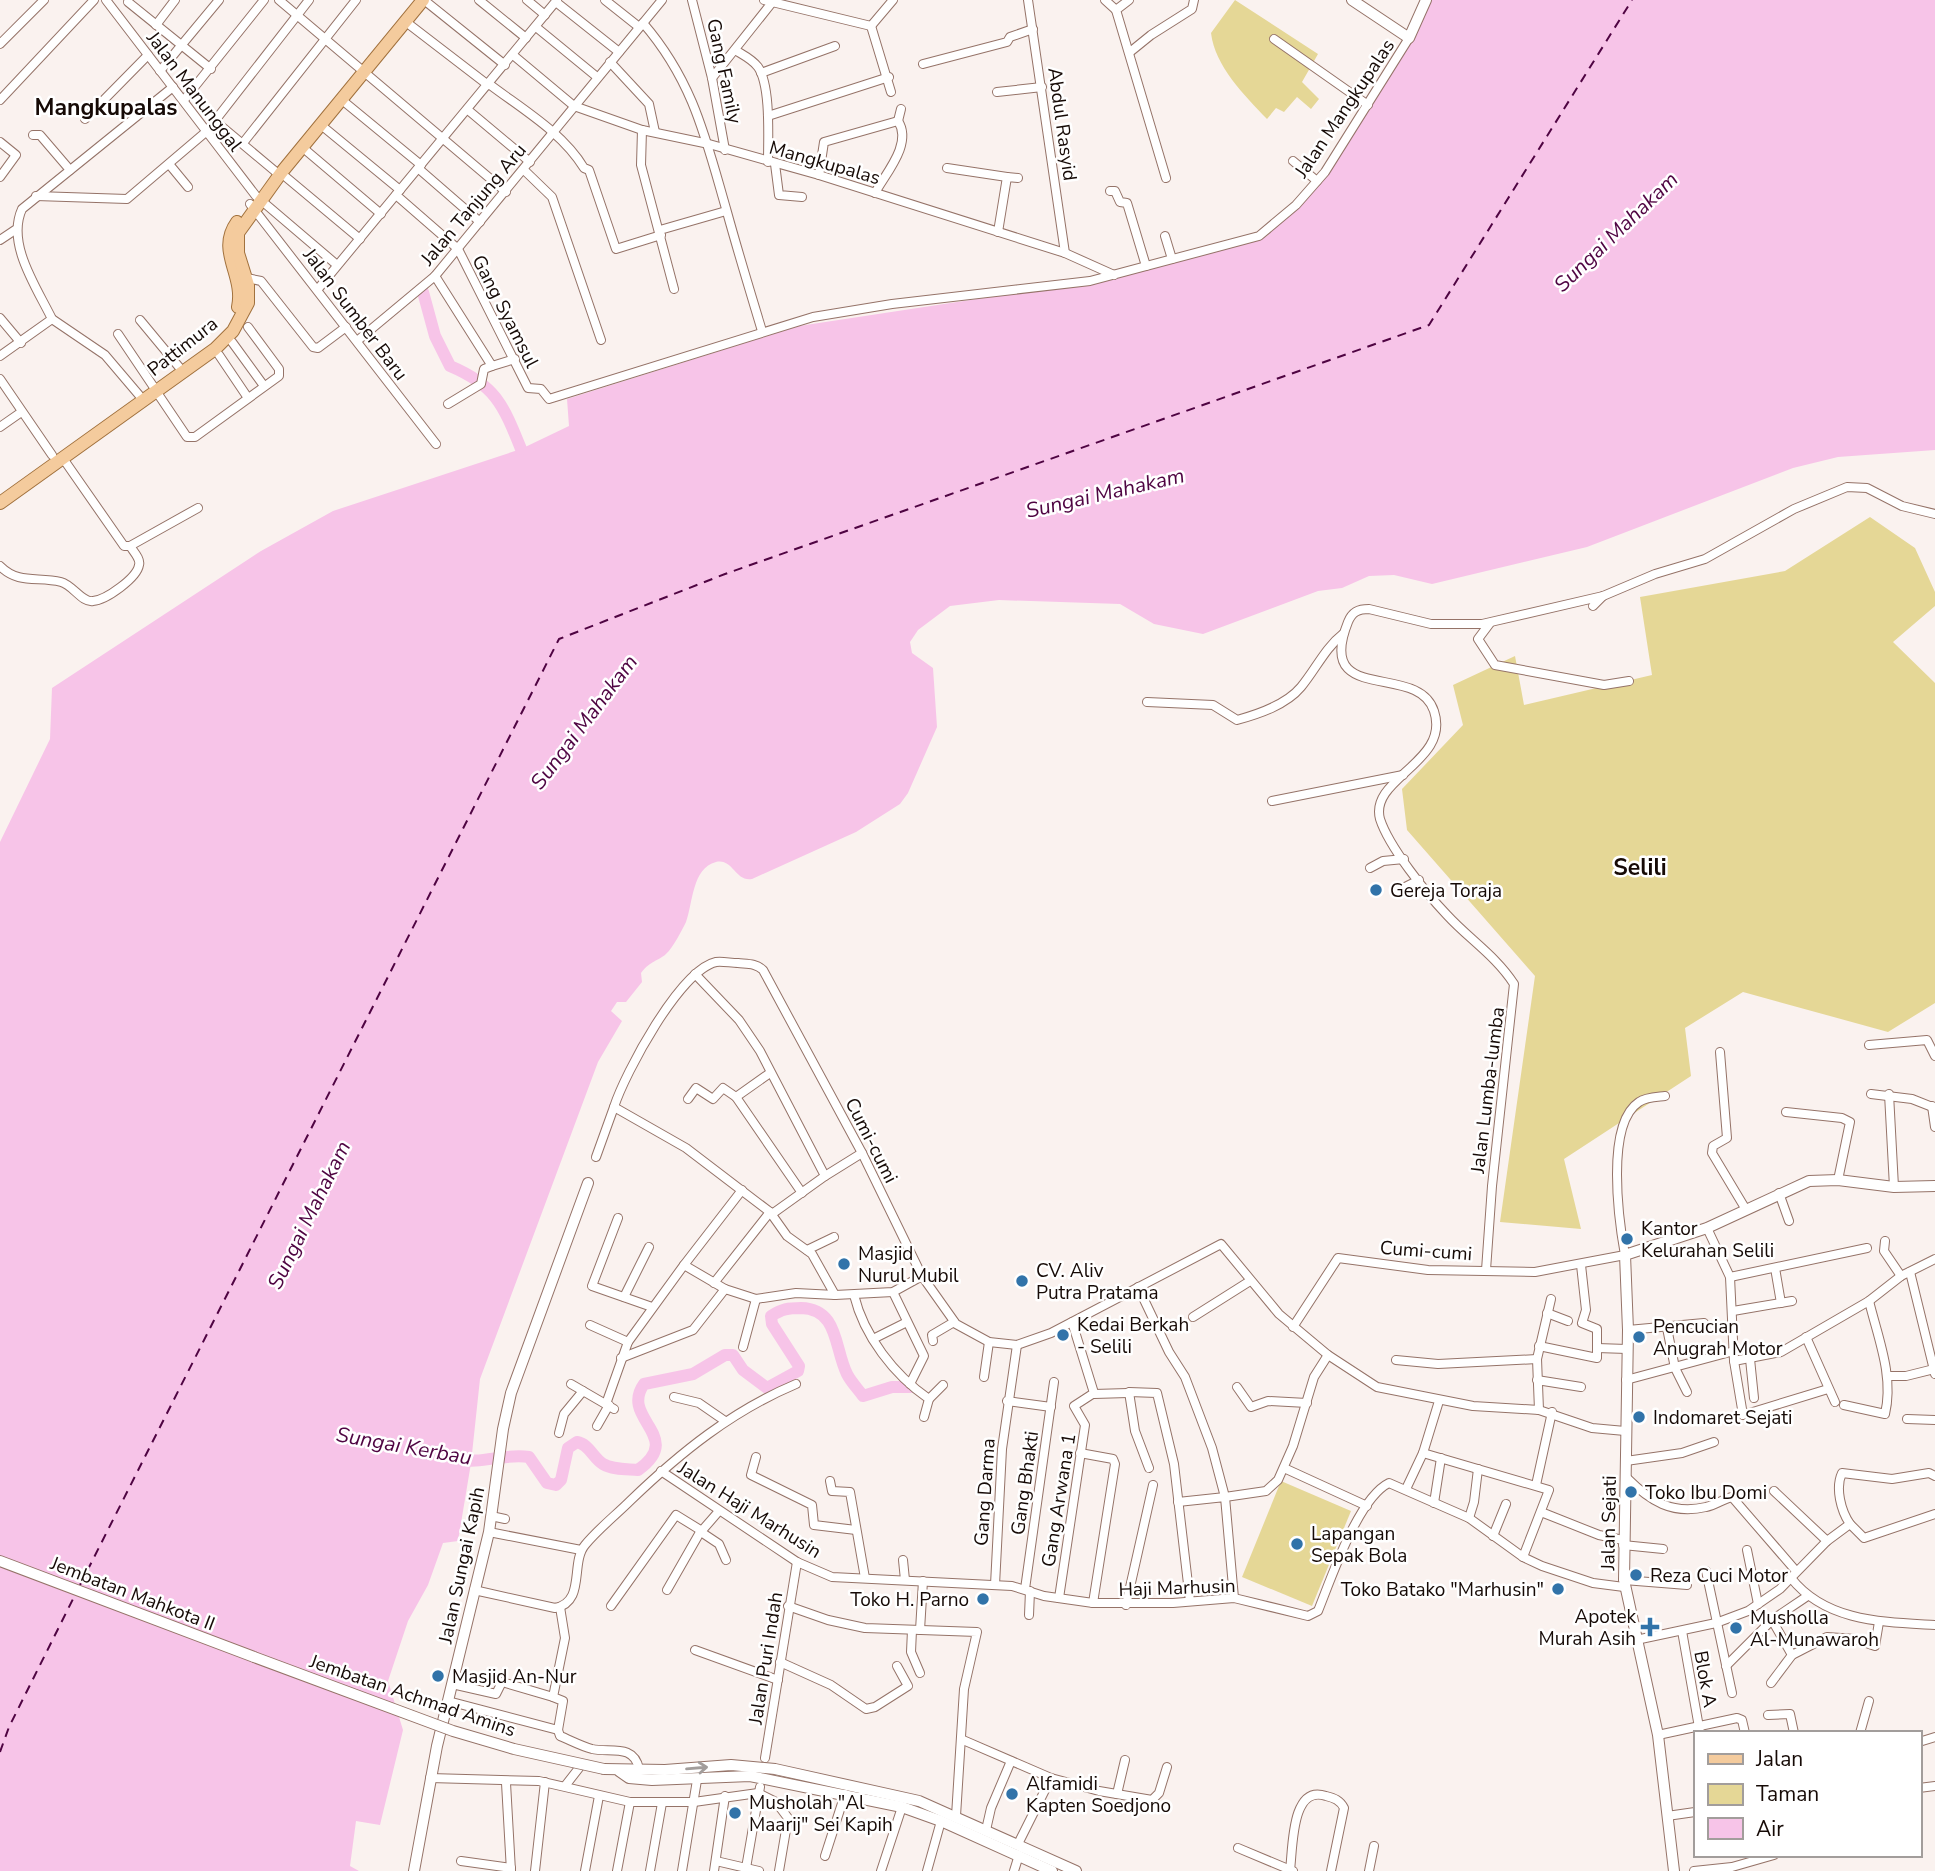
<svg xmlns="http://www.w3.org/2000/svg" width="1935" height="1871" font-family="'Nunito Sans',sans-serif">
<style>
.green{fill:#e5d796}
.water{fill:#f7c4e8}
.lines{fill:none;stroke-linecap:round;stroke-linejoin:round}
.river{stroke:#f7c4e8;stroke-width:12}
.ferry{stroke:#4f0442;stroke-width:2;stroke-dasharray:9 7;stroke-linecap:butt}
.street-casing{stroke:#957368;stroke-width:10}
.secondary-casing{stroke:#957368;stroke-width:12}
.primary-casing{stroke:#a1713d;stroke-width:14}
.street{stroke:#fff;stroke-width:8}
.secondary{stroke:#fff;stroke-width:10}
.primary{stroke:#f4cb9d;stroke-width:12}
.secondary-bridge-casing{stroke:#957368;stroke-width:12;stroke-linecap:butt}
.secondary-bridge{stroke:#fff;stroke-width:10}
.oneway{stroke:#a29d9b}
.poi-dot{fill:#3173a9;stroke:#fff;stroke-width:2.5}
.labels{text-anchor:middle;stroke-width:5;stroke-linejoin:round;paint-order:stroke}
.street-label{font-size:19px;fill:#160a06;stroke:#fff}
.poi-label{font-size:19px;fill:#160a06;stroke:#fff;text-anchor:start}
.water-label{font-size:21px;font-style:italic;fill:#4f0442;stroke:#fff}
.quarter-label{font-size:23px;font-weight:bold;fill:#160a06;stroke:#fff}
</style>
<rect width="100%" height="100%" fill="#faf2ef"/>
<g class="green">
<path d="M1235 0 1318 54 1302 82 1319 99 1311 109 1297 97 1284 112 1276 108 1267 119C1244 95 1215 66 1211 33Z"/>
<path d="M1870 517 1915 548 1935 592V606L1893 642 1935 683V1003L1888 1032 1743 992 1685 1028 1691 1076 1564 1159 1581 1229 1500 1222 1535 976 1407 830 1402 789 1463 725 1453 685 1515 656 1524 705 1652 675 1640 597 1785 571Z"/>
<path d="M1281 1481 1351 1511 1312 1606 1242 1577Z"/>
</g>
<path class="water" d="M1429 0H1935V450L1838 457 1793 468 1587 547 1432 584 1394 575 1369 576 1342 588 1318 591 1203 634 1154 624 1120 604 999 600 950 606 918 630 910 642 912 653 933 668 937 727 908 793 900 804 856 832 752 879C735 882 733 858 716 862 692 868 693 903 686 922 682 930 673 948 666 954 657 962 651 960 641 973L642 982 626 1002H617L611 1011 622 1021 598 1062 480 1379 471 1463 458 1541 443 1543 428 1585 408 1621 388 1681 403 1730 380 1825 356 1821 350 1866 359 1871H0V842L50 739 52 688 261 551 333 511 521 449 569 426 567 399 799 326 1114 278 1267 236 1321 179 1369 111Z"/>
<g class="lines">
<g class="river">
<path d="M423 292 435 336 450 366C495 385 503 404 521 449"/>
<path d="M455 1459C482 1465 503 1453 529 1457L547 1483 556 1485 561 1480 568 1448 577 1442C589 1444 593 1458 603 1464 613 1470 627 1469 638 1470 686 1436 619 1419 644 1384L693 1374 725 1355H733L743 1370 767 1388 798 1371 799 1366 772 1324 771 1316C782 1309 788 1308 801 1308 839 1309 834 1348 847 1374 851 1382 858 1389 863 1396L892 1387H911"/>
</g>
<g class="ferry">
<path d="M80 1585 559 639 725 574 1429 325 1632 0"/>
<path d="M0 1752 9 1727 76 1593"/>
</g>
<g class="street-casing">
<g id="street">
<path d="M106 0 256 196 337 265"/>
<path d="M279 0 506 192"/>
<path d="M424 0 505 65"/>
<path d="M479 0 526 38"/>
<path d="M527 0 545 15"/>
<path d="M605 0 639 27"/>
<path d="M692 0 712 78 725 150"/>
<path d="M764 0 871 26"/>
<path d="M1028 0 1065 253"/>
<path d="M1105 0 1116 10"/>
<path d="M1129 0 1116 10 1166 178"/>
<path d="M128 2 211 69"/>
<path d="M556 2 619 52"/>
<path d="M406 22 488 85"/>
<path d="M643 23C694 82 706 140 727 212 738 252 750 291 762 331"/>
<path d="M156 25 175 0"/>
<path d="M871 26 891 92"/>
<path d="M871 26 893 0"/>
<path d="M536 27 597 77"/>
<path d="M1274 39 1368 105"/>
<path d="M0 44 44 0"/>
<path d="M735 50C743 55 752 59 758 67 771 86 768 138 768 162"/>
<path d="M1130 52 1151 35 1192 9 1194 0"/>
<path d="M513 55 574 106 642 130 709 144 819 175 1065 253 1114 275"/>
<path d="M610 62 649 104 655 132"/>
<path d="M923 64 1007 42 1010 37 1033 29"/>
<path d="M160 71 219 0"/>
<path d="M761 73 835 46"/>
<path d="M712 78 774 0"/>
<path d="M489 84C522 109 562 132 584 168L589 170 616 249 661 235"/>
<path d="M997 92 1042 87"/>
<path d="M0 100 94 0"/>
<path d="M184 100 264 0"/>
<path d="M342 100 421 165"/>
<path d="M468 110 530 162"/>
<path d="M768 116 889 77"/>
<path d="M85 119 148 55"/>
<path d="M215 121 276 172"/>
<path d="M898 121 901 109"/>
<path d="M321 125 400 190"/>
<path d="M642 130 641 165 674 289"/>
<path d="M33 135H40L70 170"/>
<path d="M0 142 16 155 0 177"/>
<path d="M243 143 356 0"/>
<path d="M302 147 381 214"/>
<path d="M1293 161 1317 181"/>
<path d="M169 164 188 187"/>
<path d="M775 164 779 195 802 197"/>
<path d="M947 168 1007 177"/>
<path d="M419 169 480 222"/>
<path d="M524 170 552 197 601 340"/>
<path d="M281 173 360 239"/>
<path d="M819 175 824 142 898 121C913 144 885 174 875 193"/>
<path d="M1110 191H1115L1120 202 1127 203 1146 266"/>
<path d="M396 195 458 249 528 388 541 389 549 399 813 317 892 304 1090 281 1259 236 1296 205 1325 172 1409 38"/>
<path d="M36 196 127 199 207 131 309 0"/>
<path d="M250 204 436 444"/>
<path d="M660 230 726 211"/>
<path d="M998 232 1007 177 1018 178"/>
<path d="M1165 236 1172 259"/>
<path d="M0 240 15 230"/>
<path d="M435 276 492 366 515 359"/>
<path d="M242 277 261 281 313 347 318 348 346 327"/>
<path d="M318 289 557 0"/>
<path d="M0 318 21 343"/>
<path d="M52 319 105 355 139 395"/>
<path d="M140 320 179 367"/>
<path d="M118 334 153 386"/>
<path d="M357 341 435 276 662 0"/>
<path d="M232 342 264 386"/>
<path d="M219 355 248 398"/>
<path d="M0 356 52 319C37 288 6 244 22 209L173 87"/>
<path d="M0 379 52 455"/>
<path d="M156 391 187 437H195L279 376V369L248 327"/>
<path d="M448 404 481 384 484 369 492 366"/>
<path d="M0 427 20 413"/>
<path d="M62 457 124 546H130L198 508"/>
<path d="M0 566C19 585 38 576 61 582 73 585 82 603 93 601 106 600 137 578 139 565 141 559 133 551 130 546"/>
<path d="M1593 606 1603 596"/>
<path d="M1490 623 1478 639 1495 665 1604 685 1629 681"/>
<path d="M1147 702 1213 705 1237 720C1259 714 1286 705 1301 687 1316 669 1325 648 1343 634"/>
<path d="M1272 801 1403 775"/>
<path d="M1370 868 1383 861 1404 859"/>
<path d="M1397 891 1419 880"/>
<path d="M695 974 739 1020 760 1051 825 1176 772 1214"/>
<path d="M1869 1045 1927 1040 1935 1056"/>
<path d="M1720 1052 1727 1138 1713 1146 1712 1153 1745 1208"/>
<path d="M770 1073 736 1097 802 1193"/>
<path d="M1871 1094 1912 1099 1935 1108"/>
<path d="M1889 1094 1894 1187"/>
<path d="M688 1099 696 1088 713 1099 723 1088 736 1097"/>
<path d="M1932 1106 1935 1127"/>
<path d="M1786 1112 1842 1118 1850 1122 1838 1180"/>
<path d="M596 1157 614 1107"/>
<path d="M825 1176 862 1153"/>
<path d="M1779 1193 1789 1221"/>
<path d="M618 1218 592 1286 652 1307"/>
<path d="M1707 1228 1730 1277 1734 1361 1743 1415 1828 1389"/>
<path d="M1885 1241 1884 1251 1901 1276"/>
<path d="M807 1250 834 1237"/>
<path d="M1775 1268 1781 1303"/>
<path d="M1486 1270 1492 1186 1514 984C1496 956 1469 939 1447 915 1426 893 1389 847 1380 819 1369 778 1451 762 1434 711 1418 661 1314 707 1348 622 1352 612 1358 609 1369 609L1431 624H1482L1603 596 1655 574 1705 559 1794 509 1847 487 1867 488 1902 506 1935 514"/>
<path d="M1910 1272 1935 1374"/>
<path d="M1730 1277 1867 1248"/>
<path d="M714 1283 770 1212"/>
<path d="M1138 1287 1169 1352 1185 1377 1212 1448 1225 1497 1266 1491 1278 1480 1293 1446 1314 1377 1328 1355"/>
<path d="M725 1289 756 1299 796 1293 835 1295 812 1254 787 1236 770 1212 686 1148 614 1107C625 1073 680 970 716 962 722 961 731 963 738 963 747 964 756 963 763 970L862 1153 922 1276 956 1324 989 1342 1017 1345 1051 1333 1221 1244 1279 1314 1328 1355 1377 1387 1473 1406 1539 1410 1592 1428 1625 1431"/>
<path d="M893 1292 924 1356 910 1384"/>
<path d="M835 1295 893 1292 922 1276"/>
<path d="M854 1295C864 1336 894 1375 929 1399L924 1417"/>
<path d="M624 1297 649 1247"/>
<path d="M1733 1311 1792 1301"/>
<path d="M1547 1313 1568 1321"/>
<path d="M1193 1317 1250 1281"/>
<path d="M590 1325 628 1342"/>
<path d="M1293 1327 1338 1258 1428 1270 1535 1272 1625 1255C1619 1222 1605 1124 1639 1102 1646 1097 1657 1097 1665 1096"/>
<path d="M1667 1328 1675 1368 1687 1392"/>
<path d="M1628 1330 1704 1323"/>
<path d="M1806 1337 1835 1402"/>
<path d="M873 1339 905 1323"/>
<path d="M933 1341 932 1335 954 1322"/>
<path d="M1539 1346 1597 1358V1329L1582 1323 1586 1310 1581 1265"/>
<path d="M743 1347 756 1299"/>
<path d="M1597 1348 1627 1349"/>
<path d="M621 1358 693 1330 725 1289 684 1265 742 1190"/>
<path d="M1750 1359 1754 1398"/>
<path d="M1396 1360 1438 1364 1537 1359"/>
<path d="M1734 1361 1781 1352 1869 1301 1901 1276 1935 1259"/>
<path d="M1887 1376H1906L1934 1369"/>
<path d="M984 1377 989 1342"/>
<path d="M1537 1380 1581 1387"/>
<path d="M1626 1380 1734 1351"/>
<path d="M571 1384 614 1409"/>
<path d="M1237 1387 1251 1407 1268 1401 1307 1403"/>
<path d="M1094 1394 1128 1393"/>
<path d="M674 1397 699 1403 725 1421"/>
<path d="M929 1399 943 1385"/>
<path d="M1007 1401 1051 1407"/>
<path d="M606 1404 628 1342 684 1265"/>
<path d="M1844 1405 1885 1414C1894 1376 1878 1338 1869 1301"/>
<path d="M1539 1410 1537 1359 1551 1299"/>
<path d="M1907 1419 1935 1420"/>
<path d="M597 1426 609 1405"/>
<path d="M559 1433 564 1414 583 1391"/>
<path d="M1080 1453 1113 1459 1115 1464 1093 1603"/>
<path d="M1423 1453 1549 1490 1523 1557"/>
<path d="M756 1457 751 1475 812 1505 814 1525 856 1530"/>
<path d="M1626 1461 1682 1453 1714 1442"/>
<path d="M1149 1468 1135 1431 1129 1392 1157 1393 1174 1464 1190 1601"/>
<path d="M1284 1468 1367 1506"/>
<path d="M661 1471 797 1562 832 1577 1012 1586 1044 1596 1093 1603H1173L1234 1598 1308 1616 1318 1611C1331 1579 1358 1498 1389 1483L1469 1518 1523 1557 1542 1566 1593 1583 1624 1587"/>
<path d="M1627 1478C1650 1501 1672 1515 1706 1507 1716 1505 1723 1499 1732 1497L1796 1571"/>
<path d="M830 1481 832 1491 850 1492 865 1578"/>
<path d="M1536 1485 1552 1412"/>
<path d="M1406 1489 1423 1453 1439 1401"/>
<path d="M1774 1491 1827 1541"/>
<path d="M1178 1502 1225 1497 1234 1598"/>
<path d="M1434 1503 1441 1458"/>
<path d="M1541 1512 1599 1535 1623 1540"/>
<path d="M491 1516 505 1519"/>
<path d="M1469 1518 1474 1502 1478 1469"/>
<path d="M1850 1524 1864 1538 1935 1514"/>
<path d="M489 1532 581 1550"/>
<path d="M701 1532 719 1544 726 1560"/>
<path d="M1493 1536 1506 1504"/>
<path d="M1623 1545 1663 1549"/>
<path d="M1747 1550 1758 1604"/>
<path d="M903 1560 905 1580"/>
<path d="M1706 1571 1732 1693"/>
<path d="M1791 1578C1826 1622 1883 1622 1935 1625"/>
<path d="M1624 1580 1687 1585"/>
<path d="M995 1585 1002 1449 1017 1345"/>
<path d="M1025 1589 1054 1382"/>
<path d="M474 1590 555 1608C586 1602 570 1563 585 1545 598 1529 616 1515 631 1500 681 1452 732 1411 796 1384"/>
<path d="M667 1590 699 1534 719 1511"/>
<path d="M1059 1598 1085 1425 1074 1406 1094 1393 1072 1322"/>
<path d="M1126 1605 1153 1485"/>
<path d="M611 1606 676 1515 702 1531"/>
<path d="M788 1606 828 1620 865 1628 977 1632 964 1689 956 1816"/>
<path d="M1029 1615 1030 1591"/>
<path d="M1772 1620 1792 1655 1827 1637 1855 1639 1875 1646 1879 1622"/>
<path d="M912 1630 911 1652 920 1673"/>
<path d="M920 1630 923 1581"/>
<path d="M1682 1631 1700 1733"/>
<path d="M1636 1640 1716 1623 1748 1611 1780 1589 1827 1541 1850 1524C1841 1511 1835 1488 1842 1473L1892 1479 1929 1473 1935 1476"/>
<path d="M695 1650 778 1680"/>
<path d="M780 1662 831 1685 866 1709 875 1707 908 1686 897 1666"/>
<path d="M1726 1666 1772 1620 1806 1597"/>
<path d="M1771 1683 1792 1655"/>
<path d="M452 1684 496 1694 502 1682 553 1697"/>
<path d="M448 1701 558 1730 563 1701 553 1697 565 1638 560 1607"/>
<path d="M1768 1715 1790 1714 1794 1733"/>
<path d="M558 1730 560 1736C570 1740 581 1746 592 1749 609 1753 634 1743 639 1769"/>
<path d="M1860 1733 1869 1701"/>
<path d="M1658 1735 1737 1718 1742 1720 1745 1733"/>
<path d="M963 1740 1051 1778 1099 1791 1152 1800 1159 1793 1167 1767"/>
<path d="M1919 1742 1935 1737"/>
<path d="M765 1758 797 1562"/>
<path d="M430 1778 539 1781 630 1802H694L758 1793 776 1802 788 1818 779 1871"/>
<path d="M506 1783 511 1871"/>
<path d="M565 1786 579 1768"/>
<path d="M1919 1788 1935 1786"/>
<path d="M1117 1794 1125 1760"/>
<path d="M1667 1816 1695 1812"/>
<path d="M986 1830 991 1808 1011 1761"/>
<path d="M1018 1844 1051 1778"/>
<path d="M1238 1848 1293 1871"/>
<path d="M825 1856 845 1794"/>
<path d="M461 1861 511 1868"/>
<path d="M716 1861 759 1871"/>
<path d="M746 1868 760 1787"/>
<path d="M1290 1870C1293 1848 1291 1784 1326 1796 1334 1798 1340 1800 1344 1808L1331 1871"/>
<path d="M535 1871 545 1782"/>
<path d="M585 1871 599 1796"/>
<path d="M617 1871 630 1802"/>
<path d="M650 1871 662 1803"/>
<path d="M682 1871 697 1780"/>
<path d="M714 1871 725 1796"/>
<path d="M881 1871 902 1807"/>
<path d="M927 1871 941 1821"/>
<path d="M1014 1871 1019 1855"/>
<path d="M1369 1871 1374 1846"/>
<path d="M1694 1871 1732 1867 1774 1855"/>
</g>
</g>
<g class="secondary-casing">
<g id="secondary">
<path d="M1352 0 1409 38 1426 0"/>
<path d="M0 1561 254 1657"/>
<path d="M604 1769 665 1770 731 1765 775 1769 919 1801 1076 1871"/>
<path d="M619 1771 629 1778 652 1780 750 1776 902 1807 941 1821 1052 1871"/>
<path d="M414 1871 437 1746 489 1532 503 1429 511 1393 588 1183"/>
<path d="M1674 1871 1658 1735 1624 1580 1628 1330 1625 1255 1707 1228 1809 1181 1838 1180 1894 1187 1935 1186"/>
</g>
</g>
<g class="primary-casing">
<g id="primary">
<path d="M237 222C216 251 245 275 238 307"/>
<path d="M0 503 215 349 233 331 248 303V285L238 253V233L281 173 423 0"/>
</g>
</g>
<use href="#street" class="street"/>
<use href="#secondary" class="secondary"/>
<use href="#primary" class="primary"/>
<g class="secondary-bridge-casing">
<path id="secondary-bridge" d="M254 1657 453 1731 514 1749 604 1769"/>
</g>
<use href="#secondary-bridge" class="secondary-bridge"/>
</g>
<defs><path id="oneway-shaft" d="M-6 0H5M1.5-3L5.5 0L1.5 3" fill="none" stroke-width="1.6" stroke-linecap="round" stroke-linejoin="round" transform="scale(1.75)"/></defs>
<use class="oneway" href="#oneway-shaft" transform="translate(697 1768) rotate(-5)"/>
<g class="poi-dot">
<circle cx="1376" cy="890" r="7"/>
<circle cx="1627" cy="1239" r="7"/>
<circle cx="844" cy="1264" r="7"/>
<circle cx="1022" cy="1281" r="7"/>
<circle cx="1063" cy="1335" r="7"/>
<circle cx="1639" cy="1337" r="7"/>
<circle cx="1639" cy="1417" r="7"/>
<circle cx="1631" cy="1492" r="7"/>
<circle cx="1297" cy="1544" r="7"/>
<circle cx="1636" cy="1575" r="7"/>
<circle cx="1558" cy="1589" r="7"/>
<circle cx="983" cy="1599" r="7"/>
<path d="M1646.5 1616.5h7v7h7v7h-7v7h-7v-7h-7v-7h7z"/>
<circle cx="1736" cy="1628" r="7"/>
<circle cx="438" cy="1676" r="7"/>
<circle cx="1012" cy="1794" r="7"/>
<circle cx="735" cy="1813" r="7"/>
</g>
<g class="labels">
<g class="street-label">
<text transform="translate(725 71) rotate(78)" y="7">Gang Family</text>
<text transform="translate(195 91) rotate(53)" y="7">Jalan Manunggal</text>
<text transform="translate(1344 108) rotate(-56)" y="7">Jalan Mangkupalas</text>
<text transform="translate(1063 124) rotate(82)" y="7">Abdul Rasyid</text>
<text transform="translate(825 162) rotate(16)" y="7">Mangkupalas</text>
<text transform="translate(473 204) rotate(-50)" y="7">Jalan Tanjung Aru</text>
<text transform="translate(506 311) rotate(63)" y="7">Gang Syamsul</text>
<text transform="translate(356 314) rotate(53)" y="7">Jalan Sumber Baru</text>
<text transform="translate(182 346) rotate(-38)" y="7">Pattimura</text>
<text transform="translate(1487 1090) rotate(-83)" y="7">Jalan Lumba-lumba</text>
<text transform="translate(872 1140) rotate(63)" y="7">Cumi-cumi</text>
<text transform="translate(1426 1250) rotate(4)" y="7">Cumi-cumi</text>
<text transform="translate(1024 1483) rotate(-82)" y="7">Gang Bhakti</text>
<text transform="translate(984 1492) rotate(-86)" y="7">Gang Darma</text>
<text transform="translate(1058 1500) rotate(-81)" y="7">Gang Arwana 1</text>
<text transform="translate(750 1509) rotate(32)" y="7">Jalan Haji Marhusin</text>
<text transform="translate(1608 1523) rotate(-89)" y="7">Jalan Sejati</text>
<text transform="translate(461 1565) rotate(-78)" y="7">Jalan Sungai Kapih</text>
<text transform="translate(1177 1587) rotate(-2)" y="7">Haji Marhusin</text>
<text transform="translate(133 1593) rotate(21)" y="7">Jembatan Mahkota II</text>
<text transform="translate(765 1658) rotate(-81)" y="7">Jalan Puri Indah</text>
<text transform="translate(1706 1679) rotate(80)" y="7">Blok A</text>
<text transform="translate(413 1695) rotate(19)" y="7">Jembatan Achmad Amins</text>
</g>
<g class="poi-label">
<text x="1390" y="897">Gereja Toraja</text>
<text x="1641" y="1235">Kantor<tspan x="1641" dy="22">Kelurahan Selili</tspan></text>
<text x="858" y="1260">Masjid<tspan x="858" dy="22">Nurul Mubil</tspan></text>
<text x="1036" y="1277">CV. Aliv<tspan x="1036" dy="22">Putra Pratama</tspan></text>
<text x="1077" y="1331">Kedai Berkah<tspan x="1077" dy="22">- Selili</tspan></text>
<text x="1653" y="1333">Pencucian<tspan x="1653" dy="22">Anugrah Motor</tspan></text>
<text x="1653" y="1424">Indomaret Sejati</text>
<text x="1645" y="1499">Toko Ibu Domi</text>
<text x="1311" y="1540">Lapangan<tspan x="1311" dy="22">Sepak Bola</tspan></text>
<text x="1650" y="1582">Reza Cuci Motor</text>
<text x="1544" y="1596" text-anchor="end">Toko Batako "Marhusin"</text>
<text x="969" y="1606" text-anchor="end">Toko H. Parno</text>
<text x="1636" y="1623" text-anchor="end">Apotek<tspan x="1636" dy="22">Murah Asih</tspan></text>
<text x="1750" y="1624">Musholla<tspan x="1750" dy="22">Al-Munawaroh</tspan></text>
<text x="452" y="1683">Masjid An-Nur</text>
<text x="1026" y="1790">Alfamidi<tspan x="1026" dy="22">Kapten Soedjono</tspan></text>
<text x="749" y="1809">Musholah "Al<tspan x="749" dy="22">Maarij" Sei Kapih</tspan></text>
</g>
<g class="water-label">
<text transform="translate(1616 232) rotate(-44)" y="7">Sungai Mahakam</text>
<text transform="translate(1105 493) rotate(-13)" y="7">Sungai Mahakam</text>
<text transform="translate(584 722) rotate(-53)" y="7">Sungai Mahakam</text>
<text transform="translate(309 1215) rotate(-64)" y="7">Sungai Mahakam</text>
<text transform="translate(404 1446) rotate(10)" y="7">Sungai Kerbau</text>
</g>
<g class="quarter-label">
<text x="106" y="115">Mangkupalas</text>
<text x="1640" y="875">Selili</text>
</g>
</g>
<rect x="1694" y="1731" width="228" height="126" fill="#ffffff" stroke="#a29d9b" stroke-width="2"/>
<rect x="1708" y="1754" width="35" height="10" fill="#f4cb9d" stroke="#a29d9b" stroke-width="2"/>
<text x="1756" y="1766" font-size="21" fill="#160a06">Jalan</text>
<rect x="1708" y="1784" width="35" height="21" fill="#e5d796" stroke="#a29d9b" stroke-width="2"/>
<text x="1756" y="1801" font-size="21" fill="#160a06">Taman</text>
<rect x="1708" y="1818" width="35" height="21" fill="#f7c4e8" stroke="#a29d9b" stroke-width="2"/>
<text x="1756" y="1836" font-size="21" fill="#160a06">Air</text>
</svg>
